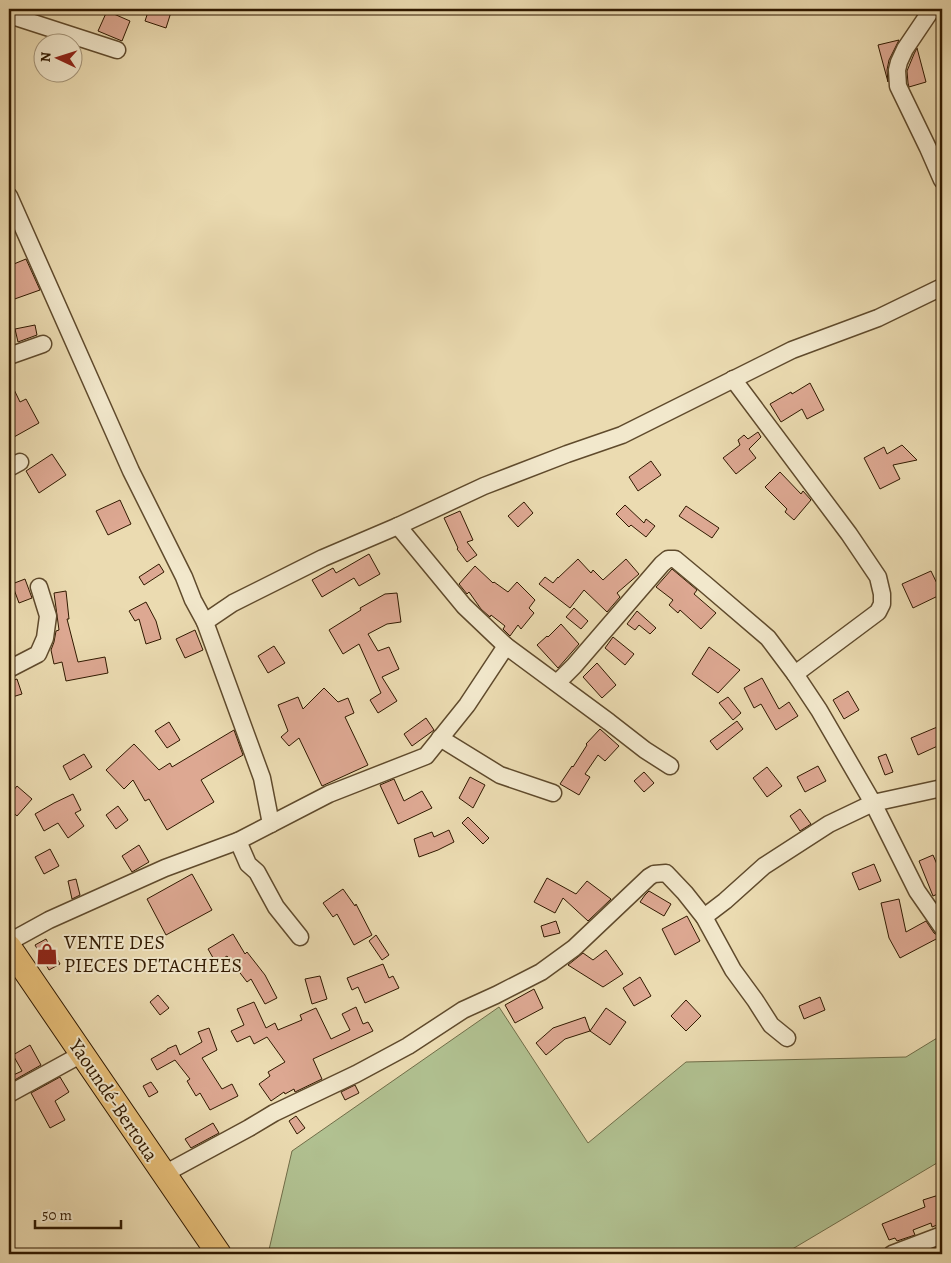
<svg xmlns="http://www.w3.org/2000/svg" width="951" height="1263" font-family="Alegreya,serif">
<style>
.green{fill:#b1c191;stroke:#706d48}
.building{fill:#dda892;stroke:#301900}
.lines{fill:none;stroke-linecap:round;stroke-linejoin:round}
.minor-casing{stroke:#5f4a2c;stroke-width:19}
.highway-casing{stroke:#301900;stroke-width:26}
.minor{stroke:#f2e8cc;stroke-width:16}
.highway{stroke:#e6be78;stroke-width:24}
.labels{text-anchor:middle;stroke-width:4;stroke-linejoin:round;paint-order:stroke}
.poi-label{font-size:20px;fill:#301900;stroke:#f2e8cc;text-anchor:start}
.street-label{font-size:20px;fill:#301900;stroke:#f2e8cc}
</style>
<rect width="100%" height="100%" fill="#ebdbb1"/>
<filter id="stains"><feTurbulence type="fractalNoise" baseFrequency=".004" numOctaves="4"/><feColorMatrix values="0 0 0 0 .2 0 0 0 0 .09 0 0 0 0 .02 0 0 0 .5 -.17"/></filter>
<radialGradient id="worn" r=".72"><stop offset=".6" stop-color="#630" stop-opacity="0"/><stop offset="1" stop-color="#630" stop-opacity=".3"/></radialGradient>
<path class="green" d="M499 1007 588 1143 686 1062 906 1057 942 1035V1160L784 1254H268L292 1151Z"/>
<g class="building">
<path d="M149 9H172L166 28 145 21Z"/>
<path d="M107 11 130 21 122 41 98 31Z"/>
<path d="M899 40 889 60 887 70 888 82 878 45Z"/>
<path d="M917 48 926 82 909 87 908 83 907 71 914 54Z"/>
<path d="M26 259 40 290 9 301V266Z"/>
<path d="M35 325 37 335 18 342 15 329Z"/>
<path d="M9 379 20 402 26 399 39 423 14 437 9 428Z"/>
<path d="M810 383 824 410 807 419 802 409 781 422 770 404 791 392 792 394Z"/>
<path d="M758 432 761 437 749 449 756 458 736 474 723 458 740 445 738 440 744 435 748 439Z"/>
<path d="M902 445 917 460 893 465 900 479 880 489 864 458 884 447 887 454Z"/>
<path d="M52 454 66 475 39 493 26 471Z"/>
<path d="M651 461 661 475 638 491 629 477Z"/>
<path d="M780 472 801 494 803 491 811 500 794 520 785 512 787 509 765 487Z"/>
<path d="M120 500 131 524 108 535 96 511Z"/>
<path d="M524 502 533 513 518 527 508 516Z"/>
<path d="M625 505 644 523 646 519 655 526 646 537 631 525 629 527 616 514Z"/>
<path d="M686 506 719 528 712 538 679 516Z"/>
<path d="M460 511 473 540 467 542 477 555 467 562 457 549 458 548 444 518Z"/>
<path d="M369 554 380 574 359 586 354 578 322 597 312 580 333 568 336 573Z"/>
<path d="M578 559 591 573 593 570 603 580 626 559 639 574 617 593 620 597 607 612 584 590 570 608 539 584 545 577 553 583 558 577V578Z"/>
<path d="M159 564 164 572 144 585 139 577Z"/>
<path d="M475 566 493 583 494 582 508 592 517 582 535 600 529 608 534 613 521 629 518 625 510 636 503 629 505 626 491 615 490 617 481 609 469 592 467 594 459 584Z"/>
<path d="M672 569 697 590 694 594 716 613 701 629 680 610 678 613 669 605 673 600 656 587Z"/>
<path d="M931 571 942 594 913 608 902 584Z"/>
<path d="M25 579 32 598 19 603 12 584Z"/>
<path d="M66 591 69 619H67L78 662 105 657 108 673 66 681 62 662 54 664 51 650 54 642 56 631 59 630 54 593Z"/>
<path d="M397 593 401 622 387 624 368 634 378 651 389 647 399 669 382 677 397 701 378 713 370 700 381 693 359 644 343 654 329 630 361 610 360 608 385 594Z"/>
<path d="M146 602 156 621 161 639 146 644 139 619 135 621 129 611Z"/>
<path d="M574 608 588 621 581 629 566 617Z"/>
<path d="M637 611 656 628 650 634 639 625 635 630 627 624Z"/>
<path d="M561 624 579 644 558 668 537 645 547 636 548 637Z"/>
<path d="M195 630 203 650 185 658 176 639Z"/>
<path d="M613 637 634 654 625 665 605 648Z"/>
<path d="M274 646 285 663 268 673 258 656Z"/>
<path d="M709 647 740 670 718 693 692 674Z"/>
<path d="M597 663 616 685 602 698 583 677Z"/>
<path d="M762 678 779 709 789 702 798 716 776 730 761 704 754 708 744 688Z"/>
<path d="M17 679 22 694 9 698V682Z"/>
<path d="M324 688 338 702 348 698 354 713 345 717 368 765 322 786 299 738 289 746 281 737 288 731 278 705 298 697 303 709Z"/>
<path d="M848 691 859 710 844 719 833 700Z"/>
<path d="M728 697 741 713 733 720 719 703Z"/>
<path d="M426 718 434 730 412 746 404 734Z"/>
<path d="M737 721 743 729 717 750 710 741Z"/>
<path d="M169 722 180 740 167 748 155 731Z"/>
<path d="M942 725V744L918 755 911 738Z"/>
<path d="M600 729 619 746 605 761 598 755 585 774 590 777 579 795 560 784 572 766 573 767 587 745 586 744Z"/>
<path d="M234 730 243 755 201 780 214 802 167 830 149 799 145 801 133 780 124 789 106 770 134 744 159 770 170 763 172 767Z"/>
<path d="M84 754 92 767 70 780 63 766Z"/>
<path d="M886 754 893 772 885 775 878 757Z"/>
<path d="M818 766 826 781 805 792 797 777Z"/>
<path d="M767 767 782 786 767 797 753 778Z"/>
<path d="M644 772 654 783 644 792 634 781Z"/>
<path d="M470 777 485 785 473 808 459 798Z"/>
<path d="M394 779 404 801 422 791 432 808 398 824 380 785Z"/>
<path d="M17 786 32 799 17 816 9 809V796Z"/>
<path d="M73 794 81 810 75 813 84 826 68 838 58 823 44 831 35 814 54 803Z"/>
<path d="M118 806 128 820 116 829 106 815Z"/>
<path d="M800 809 811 824 800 831 790 816Z"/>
<path d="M468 817 489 838 483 844 462 823Z"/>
<path d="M449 830 454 842 438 850 419 857 414 839 432 832 434 837Z"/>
<path d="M139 845 149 862 132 872 122 856Z"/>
<path d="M50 849 59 866 44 874 35 857Z"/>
<path d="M933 855 942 876V892L933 896 919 861Z"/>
<path d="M874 864 881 881 859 890 852 873Z"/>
<path d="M192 874 212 910 166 935 147 899Z"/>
<path d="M547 878 576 894 587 881 611 899 588 921 563 898 555 913 534 902Z"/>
<path d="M76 879 80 895 72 899 68 881Z"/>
<path d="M343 889 355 906 356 904 372 935 354 945 337 914 333 917 323 903Z"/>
<path d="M649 891 671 904 664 916 640 902 645 895Z"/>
<path d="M899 899 906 932 926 921 934 933 940 937 900 958 889 938 881 903Z"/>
<path d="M687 916 700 941 675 955 662 929Z"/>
<path d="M556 921 560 933 544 937 541 926Z"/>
<path d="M233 934 245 954 247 952 265 975 277 998 265 1004 251 979 247 982 227 956 216 963 208 949Z"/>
<path d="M376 935 389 955 382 960 369 941Z"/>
<path d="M46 939 60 964 49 970 35 945Z"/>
<path d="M606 950 623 974 603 987 568 965 583 953 593 960Z"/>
<path d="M383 964 389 978 393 976 399 988 365 1003 358 987 352 990 347 978Z"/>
<path d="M320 976 327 999 312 1004 305 979Z"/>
<path d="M640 977 651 996 634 1006 623 988Z"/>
<path d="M534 989 543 1008 515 1023 505 1005Z"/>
<path d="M158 995 169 1008 160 1015 150 1002Z"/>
<path d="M820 997 825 1010 804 1019 799 1006Z"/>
<path d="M686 1000 701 1016 686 1031 671 1016Z"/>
<path d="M254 1002 266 1028 275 1023 278 1030 302 1020 300 1015 316 1008 331 1039 350 1030 342 1014 356 1007 363 1024 368 1022 373 1031 313 1059 322 1079 295 1092 294 1089 285 1094 284 1092 271 1101 259 1084 270 1076 268 1072 285 1062 267 1037 254 1044 250 1036 237 1042 231 1031 244 1025 237 1009Z"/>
<path d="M606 1008 626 1022 610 1045 590 1031Z"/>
<path d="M585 1017 590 1031 565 1039 546 1055 536 1043 553 1028Z"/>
<path d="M209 1028 217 1050 202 1058 222 1089 232 1084 238 1096 210 1110 200 1093 196 1096 187 1081 190 1079 175 1060 157 1070 151 1059 167 1050V1049L176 1045 180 1055 202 1042 198 1032Z"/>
<path d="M30 1045 41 1065 11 1082 9 1077 22 1071 13 1055Z"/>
<path d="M60 1077 69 1092 55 1101 65 1120 50 1128 31 1093Z"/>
<path d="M151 1082 158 1092 149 1097 143 1086Z"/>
<path d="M355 1085 359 1093 345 1100 341 1092Z"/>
<path d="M296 1116 305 1128 297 1134 289 1121Z"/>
<path d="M213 1123 219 1133 191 1148 185 1139Z"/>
<path d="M942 1194V1223L932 1227 931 1223 913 1230 915 1235 897 1241 895 1238 889 1240 882 1224 925 1207 923 1200Z"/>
</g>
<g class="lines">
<g class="minor-casing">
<g id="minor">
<path d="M932 9 905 49 899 62 897 70 898 86 928 148 942 180"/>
<path d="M9 15 117 50"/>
<path d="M9 196 131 471 184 577 193 600 205 622"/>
<path d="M9 356 43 344"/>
<path d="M733 379 849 534 878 577 882 594V604L878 612 795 674"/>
<path d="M9 468 20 462"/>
<path d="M398 526 464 606 506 646 609 722 645 750 670 766"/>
<path d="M9 669 38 654 45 638 48 616 39 587"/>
<path d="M557 683 574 666 662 564 668 559H675L705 584 768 638 795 674 819 710 873 803 917 891 942 927"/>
<path d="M440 738 500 775 553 793"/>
<path d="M271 824 262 778 205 622 233 603 323 558 398 526 484 486 567 454 622 435 792 350 878 318 942 287"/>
<path d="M238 841 248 864 257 872 276 907 300 937"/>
<path d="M704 917 725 901 764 866 829 824 873 803 942 788"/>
<path d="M9 942 49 920 165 868 238 841 329 794 426 756 467 705 506 646"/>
<path d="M9 1094 82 1054"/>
<path d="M164 1174 249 1128 274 1113 356 1074 408 1046 463 1010 496 995 541 972 574 948 649 877 654 874 666 873 685 893 704 917 733 970 755 1000 771 1025 787 1038"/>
<path d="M892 1254 942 1235"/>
</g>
</g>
<g class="highway-casing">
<path id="highway" d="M9 947 219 1254"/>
</g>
<use href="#minor" class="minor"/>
<use href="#highway" class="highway"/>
</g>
<defs>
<g id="shop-bare" transform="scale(1.725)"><path d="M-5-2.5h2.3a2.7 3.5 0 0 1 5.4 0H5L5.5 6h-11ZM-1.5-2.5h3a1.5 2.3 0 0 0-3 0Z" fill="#8f2418" stroke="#f2e8cc" stroke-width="2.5" paint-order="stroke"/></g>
</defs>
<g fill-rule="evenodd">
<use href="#shop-bare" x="47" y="954"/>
</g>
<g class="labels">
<g class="poi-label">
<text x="64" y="949">VENTE DES<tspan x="64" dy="23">PIECES DETACHEES</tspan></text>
</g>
<g class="street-label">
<text transform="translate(114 1100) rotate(56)" y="7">Yaoundé-Bertoua</text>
</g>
</g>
<rect width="951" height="1263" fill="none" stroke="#ebdbb1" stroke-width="30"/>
<rect x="10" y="10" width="931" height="1243" fill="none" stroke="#301900" stroke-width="2.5"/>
<rect x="15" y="15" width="921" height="1233" fill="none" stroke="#301900"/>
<g transform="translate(58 58) rotate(274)"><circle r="24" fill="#f2e8cc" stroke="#a4957a"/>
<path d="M0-4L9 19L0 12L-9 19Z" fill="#8f2418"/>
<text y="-8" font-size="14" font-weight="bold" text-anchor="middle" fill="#301900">N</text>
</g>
<path d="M35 1220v8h86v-8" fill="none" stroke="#301900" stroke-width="2.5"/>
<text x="42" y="1220" font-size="15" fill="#301900" stroke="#f2e8cc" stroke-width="4" paint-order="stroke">50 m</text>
<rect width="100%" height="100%" filter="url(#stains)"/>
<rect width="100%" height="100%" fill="url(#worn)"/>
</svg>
